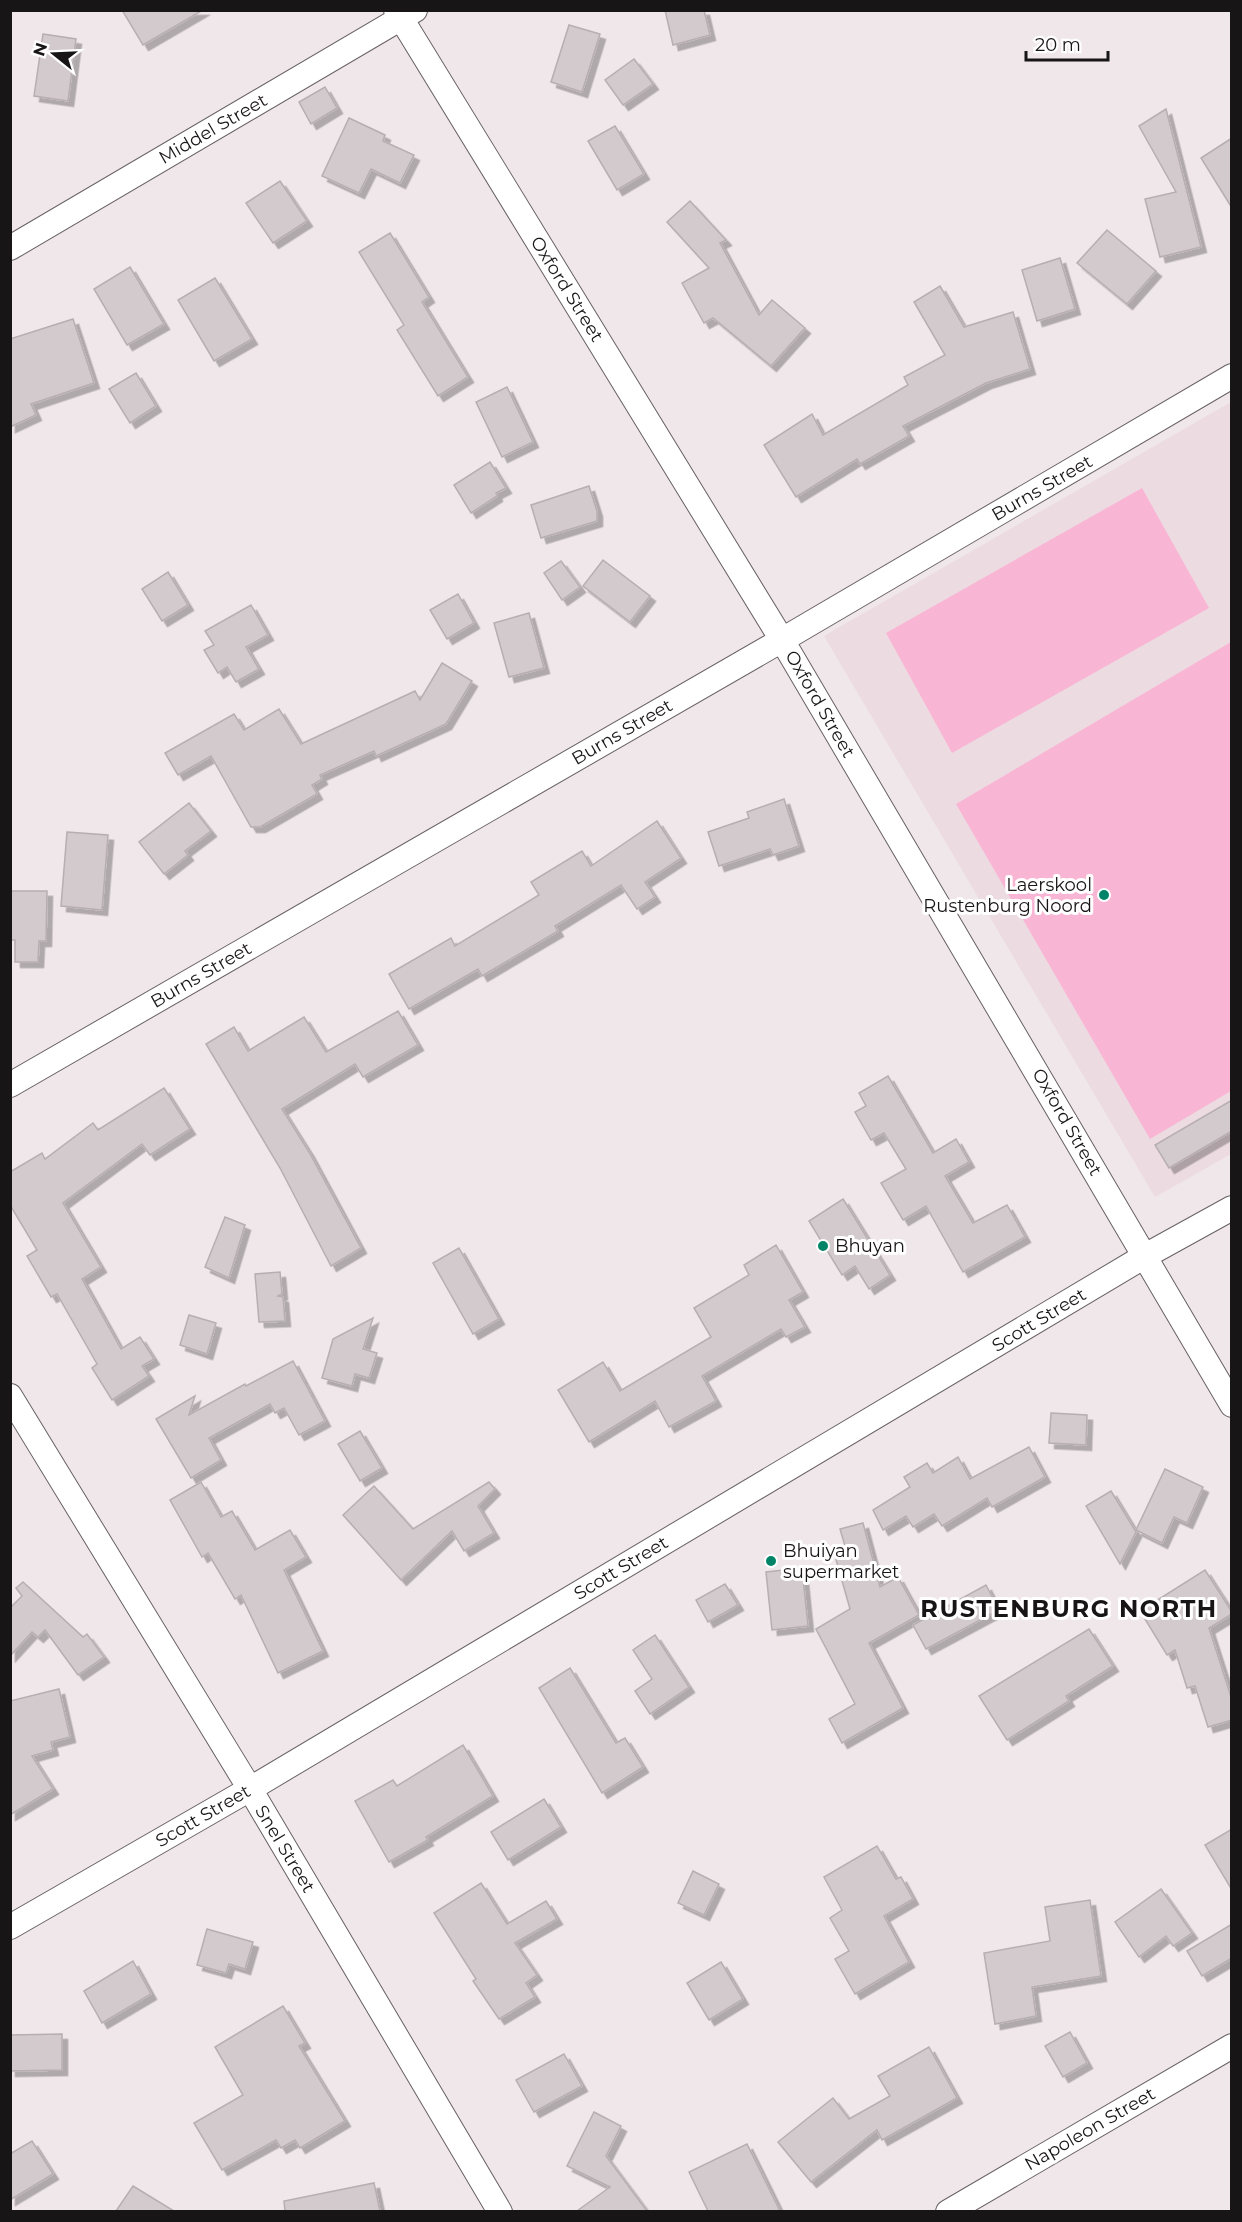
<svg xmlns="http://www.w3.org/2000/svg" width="1242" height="2222" font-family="Montserrat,sans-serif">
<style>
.built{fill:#eddbe2}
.green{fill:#f9b6d4}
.building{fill:#d3cacd;stroke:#b7aeb2;stroke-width:1.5;filter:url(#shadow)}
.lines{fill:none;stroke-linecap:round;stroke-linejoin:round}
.minor-casing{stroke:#686164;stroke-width:26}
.minor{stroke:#fff;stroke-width:24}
.poi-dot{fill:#008467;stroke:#fff;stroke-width:2}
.labels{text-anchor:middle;stroke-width:6;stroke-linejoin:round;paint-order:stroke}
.street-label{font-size:18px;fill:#181516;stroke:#fff}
.poi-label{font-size:18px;fill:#181516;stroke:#fff;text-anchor:start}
.district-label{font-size:24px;font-weight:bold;letter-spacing:1.5px;fill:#181516;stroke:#fff}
</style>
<defs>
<filter id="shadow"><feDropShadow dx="5.5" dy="5.5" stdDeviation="0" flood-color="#0004"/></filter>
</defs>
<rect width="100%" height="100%" fill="#f0e7ea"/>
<path class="built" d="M1231 402V1154L1155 1197 824 636Z"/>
<g class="green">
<path d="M1142 488 1209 608 952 753 886 633Z"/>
<path d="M1231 642V1091L1150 1139 956 804Z"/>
</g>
<g class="building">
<path d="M122 10H203L143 45Z"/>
<path d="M665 10H704L710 35 673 45Z"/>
<path d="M569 25 600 34 582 92 551 82Z"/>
<path d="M43 34 76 39 68 101 34 96Z"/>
<path d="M634 59 653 84 623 105 605 80Z"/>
<path d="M325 87 337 108 311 124 299 102Z"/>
<path d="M1166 109 1201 247 1160 257 1145 199 1176 192 1139 126Z"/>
<path d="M349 118 385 135 383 141 414 155 400 183 371 169 359 193 322 176Z"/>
<path d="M615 126 644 174 617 190 588 141Z"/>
<path d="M1232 138V208L1201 158Z"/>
<path d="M280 181 307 221 273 243 246 203Z"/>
<path d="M690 201 726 240 720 243 759 315 772 300 805 328 771 366 713 318 704 323 682 283 709 268 667 222Z"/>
<path d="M1107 230 1156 271 1127 304 1077 263Z"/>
<path d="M390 233 429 297 422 302 468 377 438 396 397 330 404 325 359 252Z"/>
<path d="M1060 258 1075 309 1037 321 1022 270Z"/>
<path d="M130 267 164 324 127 345 94 289Z"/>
<path d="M215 278 252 339 214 361 178 300Z"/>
<path d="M940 286 964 327 1013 312 1030 369 986 383 903 426 909 436 860 464 857 459 796 497 764 445 812 414 823 435 908 385 904 377 945 355 914 302Z"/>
<path d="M73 319 94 383 31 404 36 415 10 427V339Z"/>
<path d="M136 373 156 406 130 423 109 389Z"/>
<path d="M507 387 533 442 502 457 476 402Z"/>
<path d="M490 462 506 488 496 493 497 496 471 513 454 485Z"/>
<path d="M589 486 597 511V521L541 538 531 505Z"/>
<path d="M603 560 650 596 630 622 583 586Z"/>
<path d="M561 561 580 587 562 600 544 573Z"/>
<path d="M168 572 188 605 162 621 142 589Z"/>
<path d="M458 594 474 623 447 639 430 610Z"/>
<path d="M251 605 268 635 246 647 259 669 236 682 227 667 218 673 204 650 214 645 205 631Z"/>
<path d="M529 613 544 668 509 677 494 623Z"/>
<path d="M442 663 472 681 446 724 376 756 374 751 320 775 322 779 312 785 317 794 260 827H251L211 756 178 775 165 753 234 714 244 730 279 709 301 744 415 691 420 700Z"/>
<path d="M784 799 799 846 773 855 770 849 719 866 708 832 749 818 747 812Z"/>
<path d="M189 803 211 831 185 851 188 855 164 874 139 842Z"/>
<path d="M657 821 681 858 645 882 655 897 637 909 621 885 555 926 558 931 482 976 478 969 409 1009 389 974 451 938 455 946 539 895 531 882 582 851 591 866Z"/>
<path d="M67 832 108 835 102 910 61 906Z"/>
<path d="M10 891H47L46 941H39L38 962H15V940H10Z"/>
<path d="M398 1011 418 1045 363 1077 355 1064 282 1109 309 1152 361 1248 331 1266 280 1168 206 1044 234 1027 248 1051 304 1017 326 1052Z"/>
<path d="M888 1076 933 1153 956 1139 969 1162 945 1176 973 1223 1007 1205 1025 1237 963 1272 926 1206 903 1220 881 1183 906 1169 884 1133 871 1140 855 1112 866 1106 859 1093Z"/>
<path d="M164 1088 190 1129 150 1155 142 1144 63 1203 101 1267 82 1279 121 1349 140 1337 154 1359 142 1366 149 1376 112 1400 92 1368 97 1364 57 1294 51 1297 27 1256 37 1250 10 1205V1172L42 1153 45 1159 93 1123 98 1130Z"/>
<path d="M1232 1100V1131L1169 1168 1155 1145Z"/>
<path d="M843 1199 890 1275 869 1289 855 1266 842 1275 809 1221Z"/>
<path d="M225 1217 245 1225 229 1278 205 1267Z"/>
<path d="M776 1245 803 1292 789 1300 805 1327 786 1337 781 1329 702 1376 716 1401 669 1427 655 1401 589 1442 558 1390 603 1362 620 1391 711 1337 694 1308 749 1275 744 1265Z"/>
<path d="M459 1248 499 1319 473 1334 433 1263Z"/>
<path d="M280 1272 282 1294 278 1296 283 1297 285 1321 259 1322 255 1274Z"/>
<path d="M189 1315 216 1323 207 1354 180 1345Z"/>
<path d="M373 1318 363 1349 377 1353 369 1378 355 1374 352 1386 322 1378 333 1339Z"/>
<path d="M293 1361 325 1421 299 1435 284 1408 275 1413 270 1404 209 1438 221 1460 191 1478 156 1419 195 1396 189 1415 245 1384 246 1386Z"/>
<path d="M1051 1413 1087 1415 1086 1445 1049 1443Z"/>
<path d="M360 1431 382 1468 360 1481 338 1444Z"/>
<path d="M1029 1447 1045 1477 992 1507 987 1498 942 1526 934 1514 913 1527 906 1516 883 1530 873 1510 910 1487 904 1477 927 1463 933 1473 958 1457 970 1479Z"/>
<path d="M1165 1469 1203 1487 1187 1523 1174 1517 1162 1543 1136 1530Z"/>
<path d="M201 1482 221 1517 232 1511 255 1550 290 1530 306 1557 284 1570 323 1651 278 1673 241 1595 235 1599 208 1553 202 1557 170 1500Z"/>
<path d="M489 1482 495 1489 478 1506 494 1533 464 1551 452 1531 401 1580 343 1515 374 1486 413 1529Z"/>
<path d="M1111 1491 1136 1532 1120 1564 1086 1506Z"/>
<path d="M863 1523 880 1587 898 1577 919 1615 869 1643 903 1708 842 1743 829 1719 855 1704 816 1629 850 1609 833 1549 845 1546 840 1529Z"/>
<path d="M802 1568 808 1626 772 1630 766 1572Z"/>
<path d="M1205 1570 1232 1612V1614L1209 1628 1232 1700V1720L1208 1727 1195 1686 1187 1688 1175 1650 1167 1655 1140 1611Z"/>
<path d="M23 1582 83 1637 87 1634 104 1657 78 1675 45 1630 38 1637 32 1632 10 1656V1608L22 1596 16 1588Z"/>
<path d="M725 1584 738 1605 708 1622 696 1600Z"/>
<path d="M986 1585 999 1610 926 1649 913 1625Z"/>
<path d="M1089 1629 1113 1666 1066 1696 1069 1701 1007 1740 979 1696Z"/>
<path d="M655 1635 689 1687 650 1714 635 1691 652 1679 633 1650Z"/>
<path d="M570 1668 616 1743 625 1738 643 1767 602 1793 539 1688Z"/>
<path d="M59 1689 70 1737 51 1742 53 1750 32 1756 53 1789 10 1815V1701Z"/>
<path d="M463 1745 493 1796 426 1837 428 1840 389 1862 355 1801 393 1780 397 1786Z"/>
<path d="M544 1799 561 1827 508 1860 491 1832Z"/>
<path d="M1232 1829V1890L1205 1845Z"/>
<path d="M877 1846 896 1879 901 1877 913 1899 884 1916 909 1962 855 1994 835 1959 849 1951 830 1918 842 1910 824 1877Z"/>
<path d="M693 1871 719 1884 704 1915 678 1903Z"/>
<path d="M481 1883 507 1924 546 1901 557 1919 515 1943 537 1975 526 1983 535 1997 499 2019 473 1981 476 1979 434 1913Z"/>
<path d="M1161 1889 1192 1933 1173 1946 1166 1936 1139 1957 1115 1922Z"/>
<path d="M1090 1900 1101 1976 1032 1987 1036 2016 995 2024 984 1953 1050 1941 1045 1907Z"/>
<path d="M1232 1924V1958L1202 1976 1187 1951Z"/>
<path d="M207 1929 253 1942 245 1969 229 1964 226 1973 197 1965Z"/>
<path d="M133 1961 151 1994 102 2023 84 1991Z"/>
<path d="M721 1962 743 1999 709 2020 687 1983Z"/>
<path d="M283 2006 305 2043 299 2046 345 2121 300 2148 295 2140 281 2148 276 2140 222 2170 194 2123 243 2095 215 2047Z"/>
<path d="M1070 2032 1087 2063 1063 2077 1045 2046Z"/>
<path d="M62 2034V2070L10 2071V2035Z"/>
<path d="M929 2047 957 2098 882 2140 877 2130 811 2182 778 2142 833 2098 849 2119 890 2096 878 2076Z"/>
<path d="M564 2054 582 2086 534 2112 516 2080Z"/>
<path d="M594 2112 621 2126 606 2156 647 2211H577L610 2187 567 2166Z"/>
<path d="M32 2141 53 2174 10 2200V2154Z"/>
<path d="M747 2144 780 2211H708L689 2172Z"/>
<path d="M374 2183 380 2211H285L284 2201Z"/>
<path d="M133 2186 174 2211H116Z"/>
</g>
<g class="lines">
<g class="minor-casing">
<g id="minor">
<path d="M396 10 782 640 1232 1405"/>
<path d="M10 248 415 10"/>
<path d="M10 1085 782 640 1232 376"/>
<path d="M10 1396 250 1789 500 2212"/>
<path d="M10 1927 250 1789 1145 1256 1232 1208"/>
<path d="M948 2212 1232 2046"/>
</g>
</g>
<use href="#minor" class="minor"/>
</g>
<g class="poi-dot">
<circle cx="1104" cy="895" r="6"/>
<circle cx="823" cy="1246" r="6"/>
<circle cx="771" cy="1561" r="6"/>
</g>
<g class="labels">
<g class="street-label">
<text transform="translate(213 129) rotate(-30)" y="6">Middel Street</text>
<text transform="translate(567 289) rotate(58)" y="6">Oxford Street</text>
<text transform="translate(1042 488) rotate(-30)" y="6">Burns Street</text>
<text transform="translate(820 704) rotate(60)" y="6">Oxford Street</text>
<text transform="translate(622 732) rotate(-30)" y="6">Burns Street</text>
<text transform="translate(201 975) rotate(-30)" y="6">Burns Street</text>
<text transform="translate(1067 1122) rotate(60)" y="6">Oxford Street</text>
<text transform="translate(1039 1320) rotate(-31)" y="6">Scott Street</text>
<text transform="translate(621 1568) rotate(-31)" y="6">Scott Street</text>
<text transform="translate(203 1816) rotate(-30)" y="6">Scott Street</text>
<text transform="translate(285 1849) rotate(59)" y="6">Snel Street</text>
<text transform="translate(1090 2129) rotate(-30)" y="6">Napoleon Street</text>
</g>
<g class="poi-label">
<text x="1092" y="891" text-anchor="end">Laerskool<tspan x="1092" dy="21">Rustenburg Noord</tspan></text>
<text x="835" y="1252">Bhuyan</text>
<text x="783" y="1557">Bhuiyan<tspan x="783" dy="21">supermarket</tspan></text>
</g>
<g class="district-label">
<text x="1069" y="1617">RUSTENBURG NORTH</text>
</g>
</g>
<rect width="1242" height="2222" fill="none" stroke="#181516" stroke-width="24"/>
<g transform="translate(54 54) rotate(288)" stroke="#ffffff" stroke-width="4.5" paint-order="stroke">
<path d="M0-4.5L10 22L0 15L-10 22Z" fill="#181516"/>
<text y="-9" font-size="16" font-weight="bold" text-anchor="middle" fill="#181516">N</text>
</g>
<path d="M1026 51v9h82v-9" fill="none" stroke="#181516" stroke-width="3"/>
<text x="1035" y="51" font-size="18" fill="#181516" stroke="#ffffff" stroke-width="4.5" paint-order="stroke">20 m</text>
</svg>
